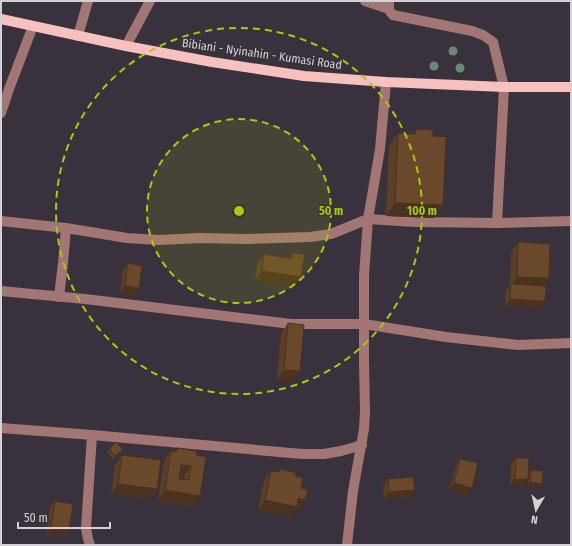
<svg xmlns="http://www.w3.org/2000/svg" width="572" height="546" font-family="'Fira Sans Condensed',sans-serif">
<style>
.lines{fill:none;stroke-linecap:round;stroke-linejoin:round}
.minor{stroke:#a17674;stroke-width:10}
.major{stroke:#f6c1be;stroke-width:10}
.tree{fill:#6b8873}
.wall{fill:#5a3e26;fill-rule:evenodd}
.shaded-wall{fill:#4a321f}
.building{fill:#69482c;stroke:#4a321f;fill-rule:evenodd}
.ring{fill:none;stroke:#aec60c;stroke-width:2;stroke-dasharray:7 5}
.labels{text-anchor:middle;stroke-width:3;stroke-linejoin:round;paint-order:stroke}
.street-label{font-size:12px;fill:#d5d0d7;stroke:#39323d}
.centre{fill:#aec60c;stroke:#39323d;stroke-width:2}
.ring-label{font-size:12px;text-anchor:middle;font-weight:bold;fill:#aec60c;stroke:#39323d;stroke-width:3;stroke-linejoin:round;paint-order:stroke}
</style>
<rect width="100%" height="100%" fill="#39323d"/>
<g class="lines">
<g class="minor">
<path d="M365 1 389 9"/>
<path d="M389 1C389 7 388 11 393 15L472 31 483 35 493 42 504 87 497 223"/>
<path d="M78 36 88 1"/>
<path d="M126 46 150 1"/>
<path d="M1 113 9 89 33 26"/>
<path d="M1 221 66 228 127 238 159 240 200 238 245 239 310 237 331 234 368 219 415 222 497 223 571 221"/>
<path d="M1 291 85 299 291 324H364L446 337 518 345 571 343"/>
<path d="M59 297 63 263 66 228"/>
<path d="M1 428 92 435 302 454H324L341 451 362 445"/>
<path d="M90 545 88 539 86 528 92 435"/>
<path d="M347 545 353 491 364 429 365 411 364 362V276L368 219 380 149 386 82"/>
</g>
<path class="major" d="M1 19 126 46 212 62 304 76 386 82 504 87H571"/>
</g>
<g class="tree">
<circle cx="453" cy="51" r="4.5"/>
<circle cx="434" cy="66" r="4.5"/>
<circle cx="460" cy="68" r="4.5"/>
</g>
<g class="wall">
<path d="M416 129 433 136 443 205 434 218 386 216 389 146 398 133 412 134Z"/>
<path d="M518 242 549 278 543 286 545 301 541 308 505 306 506 291 510 285 511 252Z"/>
<path d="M293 253 294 287 255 281 257 264 264 254 289 258Z"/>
<path d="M128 263 139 288 134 295 120 293 123 270Z"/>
<path d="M288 323 300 371 293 381 277 380 281 333Z"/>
<path d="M178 448 196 455 193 506 158 500 164 461 171 451 175 452ZM179 476H184V479H179Z"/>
<path d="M109 449 120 453 113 459 107 452Z"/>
<path d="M122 455 157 489 150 499 111 494 115 465Z"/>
<path d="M516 458 523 486 510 485 511 464Z"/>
<path d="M460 459 467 494 449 490 456 466Z"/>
<path d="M280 469 295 476 301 488 298 510 295 509 290 517 258 510 264 481 271 471 278 472Z"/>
<path d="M531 470 539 487 528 486 529 474Z"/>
<path d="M388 479 415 490 410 497 384 499 383 486Z"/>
<path d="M55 501 69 530 64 536 46 534 50 508Z"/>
</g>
<g class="shaded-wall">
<path d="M395 203 443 205 434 218 386 216Z"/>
<path d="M262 271 301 277 294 287 255 281Z"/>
<path d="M517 277 549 278 542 288 511 286Z"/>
<path d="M125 286 139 288 134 295 120 293Z"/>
<path d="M510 299 545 301 541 308 505 306Z"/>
<path d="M284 370 300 371 293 381 277 380Z"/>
<path d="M123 450 120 453 113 459 115 456Z"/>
<path d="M181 465 191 466 184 476 174 475Z"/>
<path d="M515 479H528L523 486 510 485Z"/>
<path d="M530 482 542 484 539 487 528 486Z"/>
<path d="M454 483 472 488 467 494 449 490Z"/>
<path d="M118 484 157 489 150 499 111 494Z"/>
<path d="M165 490 200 496 193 506 158 500Z"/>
<path d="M415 490 410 497 384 499 389 492Z"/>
<path d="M298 498 305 500 298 510 295 509 290 517 258 510 265 500Z"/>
<path d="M51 527 69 530 64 536 46 534Z"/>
</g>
<g class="building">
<path d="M416 129 433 130V136L446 137 443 205 395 203 398 133 415 134Z"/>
<path d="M518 242 550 244 549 278 517 277Z"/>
<path d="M293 253 305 254 301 277 262 271 264 254 292 259Z"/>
<path d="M128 263 142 266 139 288 125 286Z"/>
<path d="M511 284 546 286 545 301 510 299Z"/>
<path d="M288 323 304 325 300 371 284 370Z"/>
<path d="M116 442 123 450 115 456 109 449Z"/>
<path d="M178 448 196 451V455L206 457 200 496 165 490 171 451 177 452ZM181 465 191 466 189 480 179 479Z"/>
<path d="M122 455 161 460 157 489 118 484Z"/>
<path d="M516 458H529L528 479H515Z"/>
<path d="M460 459 478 463 472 488 454 483Z"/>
<path d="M280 469 296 473 295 476 303 478 301 488 308 490 305 500 298 498 297 507 265 500 271 471 279 472Z"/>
<path d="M531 470 543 471 542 484 530 482Z"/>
<path d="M413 477 415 490 389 492 388 479Z"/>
<path d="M55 501 73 504 69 530 51 527Z"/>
</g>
<circle cx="239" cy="211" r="92" fill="#aec60c" fill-opacity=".12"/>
<g class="ring">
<circle cx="239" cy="211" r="92"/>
<circle cx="239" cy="211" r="183"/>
</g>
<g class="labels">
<g class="street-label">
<text transform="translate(262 54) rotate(8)" y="4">Bibiani - Nyinahin - Kumasi Road</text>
</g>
</g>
<circle cx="239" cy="211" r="6" class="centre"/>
<g class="ring-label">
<text x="331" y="215">50 m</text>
<text x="422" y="215">100 m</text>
</g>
<rect width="572" height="546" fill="none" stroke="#d5d0d7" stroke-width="4"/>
<g transform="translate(536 510) rotate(189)" stroke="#39323d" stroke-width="3" paint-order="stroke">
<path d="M0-3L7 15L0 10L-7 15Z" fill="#d5d0d7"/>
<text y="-6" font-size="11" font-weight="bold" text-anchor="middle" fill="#d5d0d7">N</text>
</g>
<path d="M18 522v6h92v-6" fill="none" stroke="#d5d0d7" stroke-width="2"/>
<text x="24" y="522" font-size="12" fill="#d5d0d7" stroke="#39323d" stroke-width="3" paint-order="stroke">50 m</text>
</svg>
